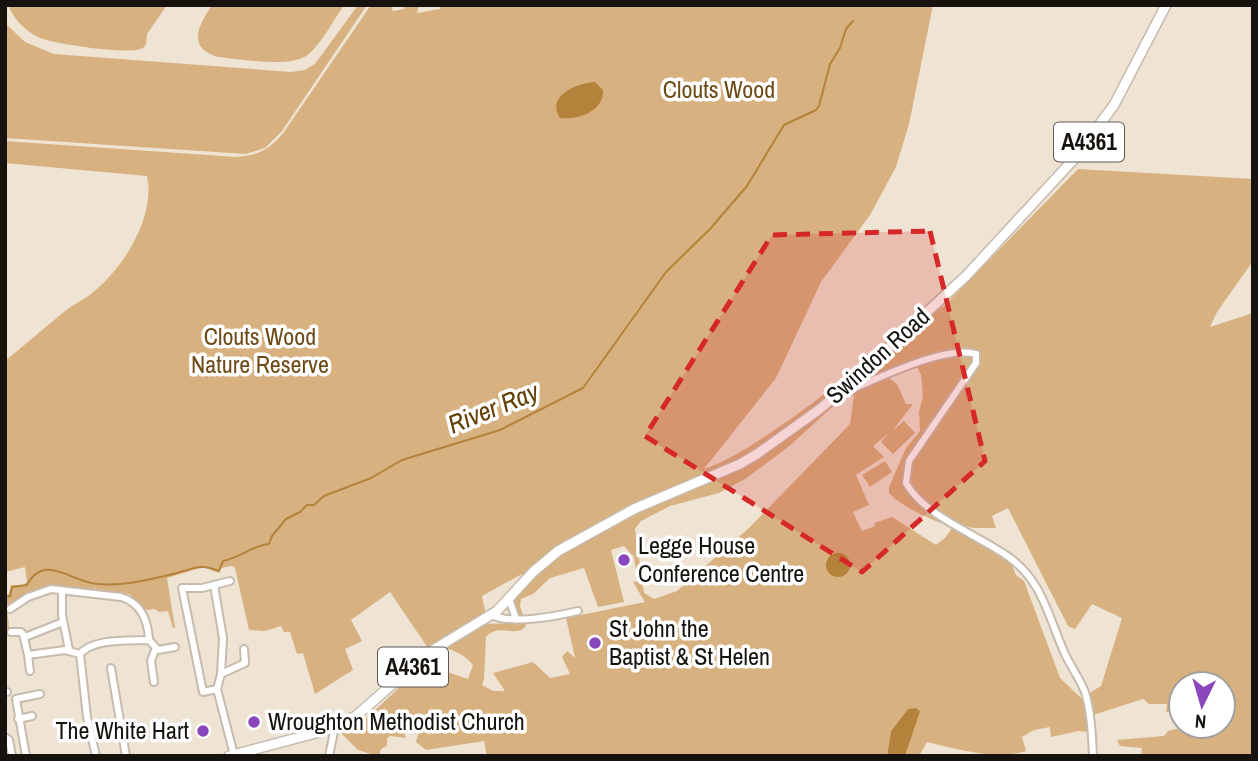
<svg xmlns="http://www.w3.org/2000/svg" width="1258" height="761" font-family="'Archivo Narrow',sans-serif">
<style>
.green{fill:#d7b180;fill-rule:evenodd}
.water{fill:#b4823b}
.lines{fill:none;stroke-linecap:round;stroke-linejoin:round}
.stream{stroke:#b4823b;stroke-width:2}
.minor-casing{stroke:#c6bbad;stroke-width:10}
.primary-casing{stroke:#c6bbad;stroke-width:12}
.minor{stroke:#fff;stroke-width:6}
.primary{stroke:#fff;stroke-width:9}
.marked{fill:#d62828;fill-opacity:0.2;stroke:#d62828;stroke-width:5;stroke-dasharray:14 9;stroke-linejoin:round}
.poi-dot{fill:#8a47bb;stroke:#fff;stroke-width:2.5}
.labels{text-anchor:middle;stroke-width:7;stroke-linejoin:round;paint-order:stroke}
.shield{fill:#fff;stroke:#5c5956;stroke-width:2}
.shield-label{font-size:23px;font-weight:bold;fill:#16120d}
.park-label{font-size:24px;fill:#6e4b16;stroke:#fff}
.street-label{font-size:24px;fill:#16120d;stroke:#fff}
.poi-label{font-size:24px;fill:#16120d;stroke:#fff;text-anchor:start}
.water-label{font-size:26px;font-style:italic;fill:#634006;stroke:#fff}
</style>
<rect width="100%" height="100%" fill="#efe3d4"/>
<g class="green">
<path d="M8 5H167L147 34 146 45C142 49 142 49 136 50 120 53 52 44 38 37 24 30 14 19 8 5Z"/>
<path d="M212 5H344C333 21 323 41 309 54 292 69 240 59 218 57 185 48 200 23 212 5Z"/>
<path d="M358 5H367L282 131 265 148 246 154 5 138V23L25 42 54 54 291 72 305 70 315 64Z"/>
<path d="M371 5H391L393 11 404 9V5H419L417 13 440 9V5H933L909 124 896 167 870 215 821 282 776 378 704 469C728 461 749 447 770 433 827 396 876 351 926 306L927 309C867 365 809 422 737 462 720 471 700 477 682 485L681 483 561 545 760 459 847 389 867 380 865 372 929 315 944 306 1078 169 1253 179V261L1217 312 1210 327 1253 313V756H1141L1142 748 1120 746 1117 740 1164 736 1168 731 1180 728V709L1170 707 1169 712H1166L1167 704H1149L1143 699 1093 715 1085 711 1088 732 1078 731 1051 737 1050 727 1034 730 1022 737 1026 751C996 761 957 749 927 742L919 756H905L919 711 908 709 891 731 887 756H487L484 741 426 750 416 742 422 720 403 716 401 722 406 738 390 736 387 738V746L381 749 379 756H377L358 750 340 732 341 729 368 717 424 664 468 679 473 665C466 656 455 650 444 648L483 624 515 623 517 613 513 599 521 581 522 574 482 596 486 615 428 648 390 592 351 620 362 641 345 649 353 670 315 694 303 653 297 654 290 632H284L281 626 265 631 249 630 235 568 232 566 221 568 219 573 203 567 167 578 175 628H173L168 611 159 612 155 609 147 610 134 602 130 594 97 593 95 586V593C54 584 42 585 7 608L10 636H5V596L9 594 11 585H23L27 582 25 567 5 572V361C25 345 44 328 64 312 72 305 83 300 91 294 123 269 156 217 147 176L5 163V141L236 157C258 156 270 149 284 132ZM913 359 921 375 923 396 919 412 920 431 906 448 889 487V493C899 505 929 519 944 524L948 522 974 528H996L992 516 1008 508 1068 626 1075 629 1092 604 1122 618 1101 686 1081 698 1060 678 1024 581 1016 575 1009 557 955 524 945 538 936 545 892 517 874 523 875 526 862 531 853 512 869 505 856 475 884 457 873 446 889 433 881 442 893 454 915 433 904 421 893 430 913 404H906L897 384 889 378 904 371 898 365ZM854 395 850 424 750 527 677 591 654 599 644 593 635 529 641 521 670 506 719 493 745 479 787 448 839 401ZM624 546 634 557 638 581 633 582 645 602 566 618 575 658 567 651 562 657 570 674 550 678 533 662 493 673 505 691H493L482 685 484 679 486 637C500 622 515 639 526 626L520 606 521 599 533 594 550 578 584 568 598 607 624 602 611 550ZM1181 684H1223V726H1181Z"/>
<path d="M885 461 892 472 870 487 862 475Z"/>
</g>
<g class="water">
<path d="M595 82 603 90C604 112 577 120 560 118 545 96 577 83 595 82Z"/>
<circle cx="838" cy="565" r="12"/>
<path d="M916 708 920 711 905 756H887L891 731 908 709Z"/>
</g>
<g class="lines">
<path class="stream" d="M5 597 10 596 12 587 27 585C45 552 72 583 98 584 124 586 148 580 173 574 182 572 195 566 204 567 209 567 215 570 219 571L223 561C240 558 253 545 269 544L272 536 286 519 300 512 307 505H314L324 496 371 478 402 460 500 430 583 388 666 272 710 229 747 186 784 125 816 110 819 106 830 64 840 48 846 29 853 21"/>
<g class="minor-casing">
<g id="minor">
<path d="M844 393C874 380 944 345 976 354V363L909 461 906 483C925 517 979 535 1010 558 1043 582 1049 619 1065 654 1071 667 1080 679 1085 692 1091 712 1092 735 1093 756"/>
<path d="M230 581 202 588H182L203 692 217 689 221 674 245 663 244 649"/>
<path d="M214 585 223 638 221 674"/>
<path d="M62 591V615L69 650"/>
<path d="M509 599 516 619"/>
<path d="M10 609 28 597 51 589 121 597C141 603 148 621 149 640"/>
<path d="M492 615C511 625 557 616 578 611"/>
<path d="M11 632H21L23 634 28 655 65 650 80 654"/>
<path d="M25 637 63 622"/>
<path d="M28 655 30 671"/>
<path d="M111 668 126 756"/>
<path d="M154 682 151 661 155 650"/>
<path d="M217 689 234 755"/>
<path d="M5 692H7"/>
<path d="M18 719 32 716"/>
<path d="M5 737 9 740 12 756"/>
<path d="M26 756 16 699 40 694"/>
<path d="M96 756 87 717 80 654C93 638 129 641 149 640L158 650 175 647"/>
<path d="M329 756 335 727"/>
</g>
</g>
<g class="primary-casing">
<path id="primary" d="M229 756 327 730 356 716 428 653 497 611 533 572 558 551 634 509 740 464 757 454 817 411 843 390 967 275 1074 159 1114 105 1166 5"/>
</g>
<use href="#minor" class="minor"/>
<use href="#primary" class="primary"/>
</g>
<path class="marked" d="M930 231 985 461 862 572 645 436 772 235Z"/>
<g class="poi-dot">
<circle cx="624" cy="560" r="7"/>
<circle cx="595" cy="643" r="7"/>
<circle cx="254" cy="722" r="7"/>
<circle cx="203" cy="731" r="7"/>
</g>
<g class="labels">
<g class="shield">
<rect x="1054" y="122.5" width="70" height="39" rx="5"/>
<rect x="378" y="647.5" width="70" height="39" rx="5"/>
</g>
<g class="shield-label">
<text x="1089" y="150">A4361</text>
<text x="413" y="675">A4361</text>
</g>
<g class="park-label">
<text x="719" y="98">Clouts Wood</text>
<text x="260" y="345">Clouts Wood<tspan x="260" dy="28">Nature Reserve</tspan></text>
</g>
<g class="street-label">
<text transform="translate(878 356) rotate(-42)" y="8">Swindon Road</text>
</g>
<g class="poi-label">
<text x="638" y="554">Legge House<tspan x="638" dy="28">Conference Centre</tspan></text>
<text x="609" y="637">St John the<tspan x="609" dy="28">Baptist &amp; St Helen</tspan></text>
<text x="268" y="730">Wroughton Methodist Church</text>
<text x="189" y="739" text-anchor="end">The White Hart</text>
</g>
<g class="water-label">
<text transform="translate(493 408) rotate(-22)" y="9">River Ray</text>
</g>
</g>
<rect width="1258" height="761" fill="none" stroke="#16120d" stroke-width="14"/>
<g transform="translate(1202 705) rotate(185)"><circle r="33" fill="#ffffff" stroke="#a2a09e" stroke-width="2"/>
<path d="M0-5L12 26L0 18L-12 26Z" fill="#8a47bb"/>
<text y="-10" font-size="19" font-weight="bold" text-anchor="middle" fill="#16120d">N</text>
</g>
</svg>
